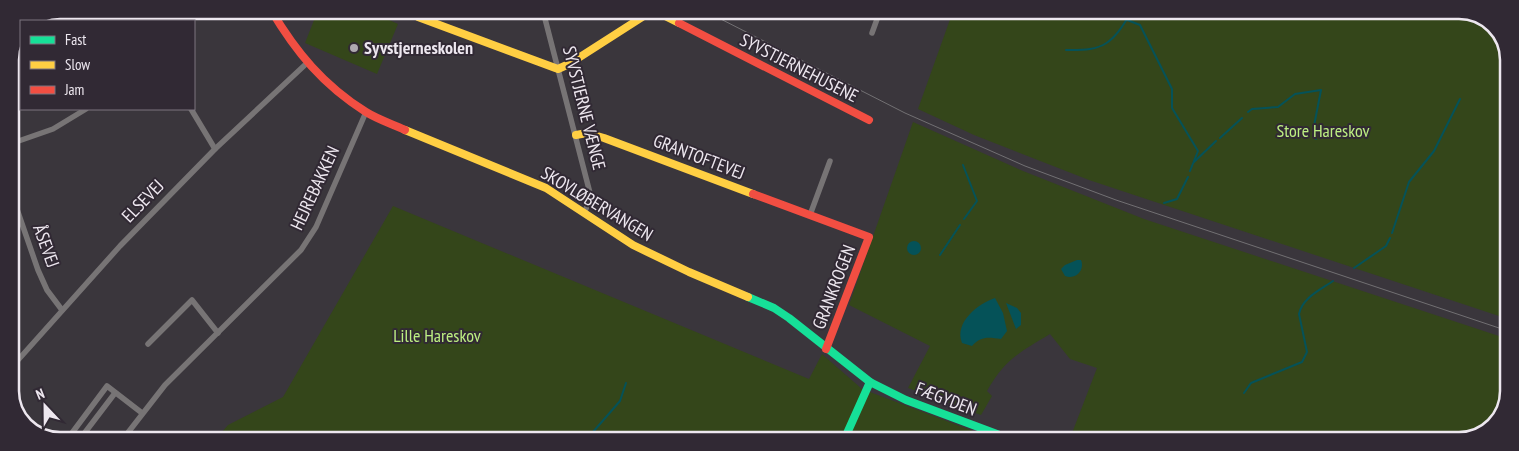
<svg xmlns="http://www.w3.org/2000/svg" width="1519" height="451" font-family="'PT Sans Narrow',sans-serif">
<style>
.green{fill:#34461a}
.water{fill:#055258}
.lines{fill:none;stroke-linecap:round;stroke-linejoin:round}
.stream{stroke:#055258;stroke-width:2}
.street{stroke:#777475;stroke-width:5.5}
.fast{stroke:#16e098;stroke-width:8}
.slow{stroke:#ffcf43;stroke-width:8}
.jam{stroke:#f24e42;stroke-width:8}
.tram{stroke:#727073;stroke-width:1}
.poi-dot{fill:#aea9b0;stroke:#312934;stroke-width:2}
.labels{text-anchor:middle;stroke-width:4;stroke-linejoin:round;paint-order:stroke}
.poi-label{font-size:18px;font-weight:bold;fill:#ede7ef;stroke:#312934;text-anchor:start}
.street-label{font-size:18px;fill:#ede7ef;stroke:#312934}
.park-label{font-size:18px;fill:#bdef82;stroke:#312934}
.rim{fill:none;stroke:#ede7ef;stroke-width:2.5}
</style>
<rect width="100%" height="100%" fill="#3a363c"/>
<g class="green">
<path d="M318 10H367L398 24 377 74 305 43Z"/>
<path d="M953 11 1472 12 1497 27 1509 57 1508 319 1089 180 974 135 918 109Z"/>
<path d="M913 122 1023 171 1144 219 1508 339 1507 404 1490 430 1459 441H1069L1097 368 1070 359 1050 334C1019 353 1005 359 987 391L992 396 981 415 908 388 930 346 849 305Z"/>
<path d="M393 206 809 379 822 354 862 389 997 440 216 439 228 425 283 397Z"/>
</g>
<g class="water">
<circle cx="914" cy="248" r="7"/>
<path d="M1077 260H1081C1085 270 1076 280 1065 276L1061 269 1065 265Z"/>
<path d="M995 298 1003 313 1007 331 1001 339C988 337 981 336 972 346L962 343C954 322 978 304 995 298Z"/>
<path d="M1006 303 1017 308 1021 313V325L1016 329Z"/>
</g>
<g class="lines">
<g class="stream">
<path d="M1114 11 1117 16 1140 25 1172 89V108L1198 151 1190 171"/>
<path d="M1066 50C1105 51 1112 44 1132 11"/>
<path d="M1248 112 1252 109 1278 107 1295 94 1321 90 1314 126 1316 139"/>
<path d="M1220 138 1242 118"/>
<path d="M1194 162 1216 141"/>
<path d="M963 165 977 201 964 219"/>
<path d="M1164 203 1177 199 1188 177"/>
<path d="M1392 233 1409 182 1434 151 1460 99"/>
<path d="M940 255 960 225"/>
<path d="M1354 268 1386 246 1390 238"/>
<path d="M1244 393 1251 383 1302 362 1307 352 1299 314C1302 298 1320 290 1333 281"/>
<path d="M586 440 620 401 626 383"/>
</g>
<g class="street">
<path d="M134 10 141 21"/>
<path d="M543 11 591 197 585 211"/>
<path d="M872 33 880 11"/>
<path d="M191 109 215 149"/>
<path d="M10 144 53 129 86 109"/>
<path d="M10 189 38 270 47 290 62 310"/>
<path d="M810 215 830 161"/>
<path d="M148 344 192 300 218 333"/>
<path d="M10 369 120 246 215 149 307 63"/>
<path d="M73 439 69 437 107 386 142 413"/>
<path d="M80 439 115 393"/>
<path d="M123 439 165 385 301 250 316 227 366 112"/>
</g>
<g class="fast">
<path d="M748 297 774 308 789 318 870 382 906 400 1013 440"/>
<path d="M844 440 870 382"/>
</g>
<g class="slow">
<path d="M418 17 558 69 569 64 647 14 657 12 679 23"/>
<path d="M405 130 546 188 633 245 689 272 748 297"/>
<path d="M576 135 587 133 604 138 753 194"/>
</g>
<g class="jam">
<path d="M271 10C296 52 323 85 366 112 377 119 392 124 405 130"/>
<path d="M679 23 869 120"/>
<path d="M753 194 869 237 826 349"/>
</g>
<path class="tram" d="M705 11 905 113 1025 166 1116 200 1508 331"/>
</g>
<circle class="poi-dot" cx="354" cy="48" r="5"/>
<g class="labels">
<g class="poi-label">
<text x="364" y="54">Syvstjerneskolen</text>
</g>
<g class="street-label">
<text transform="translate(799 68) rotate(27)" y="6">SYVSTJERNEHUSENE</text>
<text transform="translate(584 108) rotate(76)" y="6">SYVSTJERNE VÆNGE</text>
<text transform="translate(699 157) rotate(21)" y="6">GRANTOFTEVEJ</text>
<text transform="translate(315 188) rotate(-65)" y="6">HEJREBAKKEN</text>
<text transform="translate(143 201) rotate(-46)" y="6">ELSEVEJ</text>
<text transform="translate(597 204) rotate(31)" y="6">SKOVLØBERVANGEN</text>
<text transform="translate(46 246) rotate(70)" y="6">ÅSEVEJ</text>
<text transform="translate(834 287) rotate(-69)" y="6">GRANKROGEN</text>
<text transform="translate(946 399) rotate(21)" y="6">FÆGYDEN</text>
</g>
<g class="park-label">
<text x="1323" y="137">Store Hareskov</text>
<text x="437" y="342">Lille Hareskov</text>
</g>
</g>
<path d="M0 0H1519V451H0ZM60 19H1459A41 41 0 0 1 1500 60V391A41 41 0 0 1 1459 432H60A41 41 0 0 1 19 391V60A41 41 0 0 1 60 19Z" fill="#312934" fill-rule="evenodd"/>
<path class="rim" d="M60 19H1459A41 41 0 0 1 1500 60V391A41 41 0 0 1 1459 432H60A41 41 0 0 1 19 391V60A41 41 0 0 1 60 19Z"/>
<rect x="20" y="20" width="175" height="90" fill="#312934" stroke="#7c757f"/>
<rect x="30" y="36" width="25" height="8" fill="#16e098" stroke="#7c757f"/>
<text x="65" y="45" font-size="15" fill="#ede7ef">Fast</text>
<rect x="30" y="61" width="25" height="8" fill="#ffcf43" stroke="#7c757f"/>
<text x="65" y="70" font-size="15" fill="#ede7ef">Slow</text>
<rect x="30" y="86" width="25" height="8" fill="#f24e42" stroke="#7c757f"/>
<text x="65" y="95" font-size="15" fill="#ede7ef">Jam</text>
<g transform="translate(45 406) rotate(338)" stroke="#312934" stroke-width="4" paint-order="stroke">
<path d="M0-4L9 19L0 12L-9 19Z" fill="#ede7ef"/>
<text y="-8" font-size="14" font-weight="bold" text-anchor="middle" fill="#ede7ef">N</text>
</g>
</svg>
